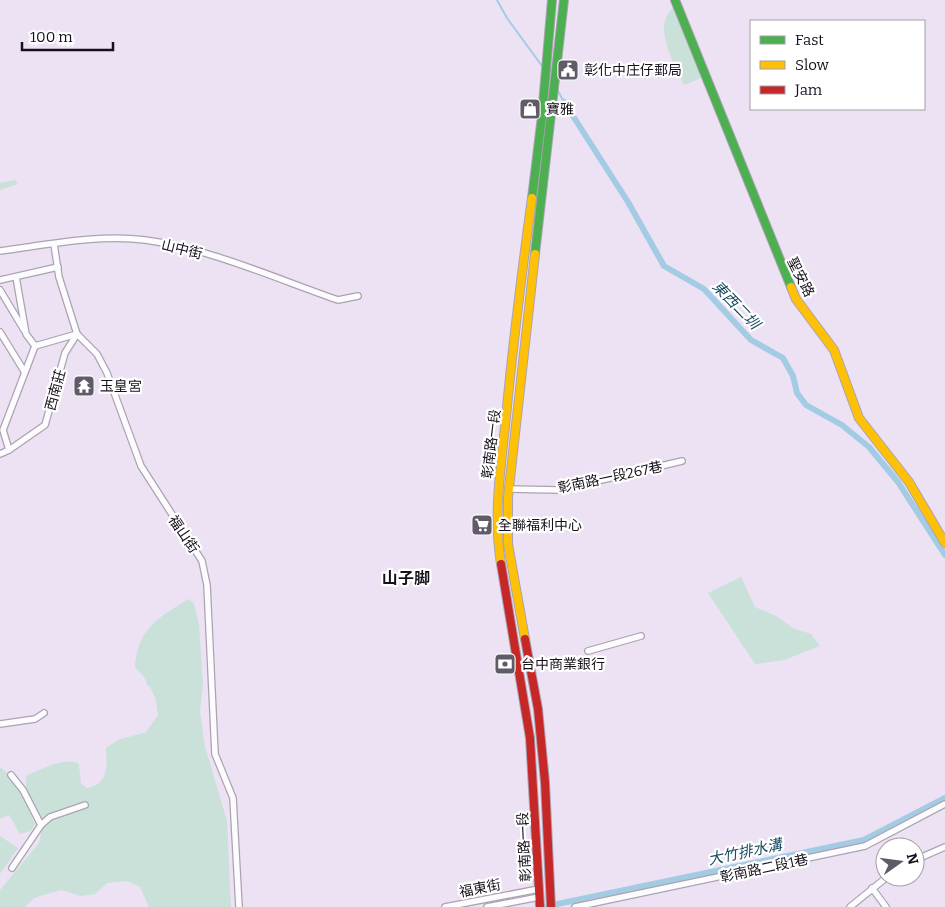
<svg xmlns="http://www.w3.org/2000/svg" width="945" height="907" font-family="Bitter,'Noto Sans TC',serif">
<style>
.green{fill:#c9e1d8}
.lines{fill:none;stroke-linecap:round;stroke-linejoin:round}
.stream{stroke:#a3cce4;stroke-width:2}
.canal{stroke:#a3cce4;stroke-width:6}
.street-casing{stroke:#aba3b1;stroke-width:8}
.fast-casing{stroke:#aba3b1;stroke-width:10}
.slow-casing{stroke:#aba3b1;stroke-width:10}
.jam-casing{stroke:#aba3b1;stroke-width:10}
.street{stroke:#fcfbfd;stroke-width:5.5}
.fast{stroke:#4caf50;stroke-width:8}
.slow{stroke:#ffc107;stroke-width:8}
.jam{stroke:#c62828;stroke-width:8}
.labels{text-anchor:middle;stroke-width:4.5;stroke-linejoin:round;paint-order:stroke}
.poi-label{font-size:14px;fill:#16101b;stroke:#fff;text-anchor:start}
.street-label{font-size:14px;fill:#16101b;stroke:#fff}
.water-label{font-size:15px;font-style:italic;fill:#184b5f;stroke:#fff}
.quarter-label{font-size:16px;font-weight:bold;fill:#16101b;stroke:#fff}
</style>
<rect width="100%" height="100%" fill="#ece2f4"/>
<g class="green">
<path d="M677 5 706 76 684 85C674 62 649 23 677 5Z"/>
<path d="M15 180 18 184 0 190V183Z"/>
<path d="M741 577 755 607 776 616 793 628 811 634 820 646 784 660 755 664 708 593Z"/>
<path d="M189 599 194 604 199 625 203 684 200 712 205 746 227 821 231 907H149L140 887 127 881 107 883 95 894 81 896 61 890 34 898 25 907H0V890L39 843 43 824 26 789V776C41 770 63 756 79 764L81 784 87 788C109 784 107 766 106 748L118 740 146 732 158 715 156 700 150 687 147 685 145 678 135 667C137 629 159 617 189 599Z"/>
<path d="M0 767C19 782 26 802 35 824L31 831 20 834 9 815 0 819Z"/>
<path d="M0 836 18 848 0 874Z"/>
</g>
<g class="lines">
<g class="stream">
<path d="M497 0 507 18 542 66"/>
<path d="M558 91 564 102"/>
</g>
<g class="canal">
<path d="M564 102 628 202 664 266 704 289 751 340 783 358 793 376 797 393 806 405 842 425 869 447 898 482 945 555"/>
<path d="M548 906 864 840 945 798"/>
</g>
<g class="street-casing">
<g id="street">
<path d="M54 244 59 277 77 334 97 354 107 373 141 466 202 561 207 585 215 754 233 798 239 907"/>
<path d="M0 251C46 245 99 234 145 240 208 248 277 279 338 300L358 296"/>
<path d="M16 277 26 334 35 346"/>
<path d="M0 280 58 267"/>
<path d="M0 290 24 330"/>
<path d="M0 332 24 371"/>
<path d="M35 346 77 334"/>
<path d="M9 450 3 430 35 346"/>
<path d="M0 454 9 450 45 425 65 353 77 334"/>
<path d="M508 489 559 490 682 461"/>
<path d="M588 651 641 636"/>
<path d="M0 724 35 719 44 713"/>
<path d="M11 775 23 790 41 825 12 868"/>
<path d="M41 825 50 817 85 805"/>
<path d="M915 860 945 847"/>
<path d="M872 888 886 907"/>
<path d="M445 907 539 889"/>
<path d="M487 907 539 897"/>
<path d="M575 907 865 846 945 804"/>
<path d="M850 907 887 877"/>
</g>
</g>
<g class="fast-casing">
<g id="fast">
<path d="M675 0 791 287"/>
<path d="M532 198 542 116 552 0"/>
<path d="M535 254 564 0"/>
</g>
</g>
<g class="slow-casing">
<g id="slow">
<path d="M791 287 796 299 834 350 859 418 909 482 945 543"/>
<path d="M501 564C493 515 501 466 506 417 513 344 522 271 532 198"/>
<path d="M525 639 508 544V497L535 254"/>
</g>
</g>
<g class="jam-casing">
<g id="jam">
<path d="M501 564 530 738 540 907"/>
<path d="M525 639 538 709 545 782 551 907"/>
</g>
</g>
<use href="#street" class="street"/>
<use href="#fast" class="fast"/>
<use href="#slow" class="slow"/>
<use href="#jam" class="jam"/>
</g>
<defs>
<g id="civic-square" transform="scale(1.125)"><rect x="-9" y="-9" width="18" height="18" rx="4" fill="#615a67" stroke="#fff"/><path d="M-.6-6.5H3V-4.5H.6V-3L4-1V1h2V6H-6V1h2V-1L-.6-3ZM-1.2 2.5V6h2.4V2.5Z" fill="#fff"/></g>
<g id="shop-square" transform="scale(1.125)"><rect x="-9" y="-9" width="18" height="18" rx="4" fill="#615a67" stroke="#fff"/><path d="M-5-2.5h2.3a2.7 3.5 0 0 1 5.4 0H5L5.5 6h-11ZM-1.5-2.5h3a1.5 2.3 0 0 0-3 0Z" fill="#fff"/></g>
<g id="temple-square" transform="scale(1.125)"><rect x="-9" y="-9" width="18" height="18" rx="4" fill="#615a67" stroke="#fff"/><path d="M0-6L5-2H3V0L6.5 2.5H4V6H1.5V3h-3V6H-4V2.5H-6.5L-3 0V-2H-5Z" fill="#fff"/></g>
<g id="supermarket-square" transform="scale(1.125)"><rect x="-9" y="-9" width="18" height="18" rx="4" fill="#615a67" stroke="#fff"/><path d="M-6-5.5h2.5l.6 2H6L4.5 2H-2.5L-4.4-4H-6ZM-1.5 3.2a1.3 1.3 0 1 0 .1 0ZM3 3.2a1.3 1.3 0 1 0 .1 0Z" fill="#fff"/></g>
<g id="bank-square" transform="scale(1.125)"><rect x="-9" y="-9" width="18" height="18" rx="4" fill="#615a67" stroke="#fff"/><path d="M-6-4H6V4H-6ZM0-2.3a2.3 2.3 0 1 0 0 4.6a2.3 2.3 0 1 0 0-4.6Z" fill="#fff"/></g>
</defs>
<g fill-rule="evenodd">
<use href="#civic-square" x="568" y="70"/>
<use href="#shop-square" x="530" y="109"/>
<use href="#temple-square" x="84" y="386"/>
<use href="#supermarket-square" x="482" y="525"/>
<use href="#bank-square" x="505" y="664"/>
</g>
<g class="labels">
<g class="poi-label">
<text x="584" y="75">彰化中庄仔郵局</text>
<text x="546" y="114">寶雅</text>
<text x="100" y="391">玉皇宮</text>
<text x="498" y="530">全聯福利中心</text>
<text x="521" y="669">台中商業銀行</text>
</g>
<g class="street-label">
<text transform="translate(182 249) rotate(14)" y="5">山中街</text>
<text transform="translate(801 277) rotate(63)" y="5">聖安路</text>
<text transform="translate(55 390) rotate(-75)" y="5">西南莊</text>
<text transform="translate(491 444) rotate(-83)" y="5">彰南路一段</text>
<text transform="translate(610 477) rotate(-12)" y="5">彰南路一段267巷</text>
<text transform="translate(184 534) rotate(56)" y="5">福山街</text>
<text transform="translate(524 847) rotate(-93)" y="5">彰南路一段</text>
<text transform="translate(764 868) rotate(-12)" y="5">彰南路二段1巷</text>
<text transform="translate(480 888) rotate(-11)" y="5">福東街</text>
</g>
<g class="water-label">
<text transform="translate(736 305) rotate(46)" y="5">東西二圳</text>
<text transform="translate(745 852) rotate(-12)" y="5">大竹排水溝</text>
</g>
<g class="quarter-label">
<text x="406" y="584">山子脚</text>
</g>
</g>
<rect x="750" y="20" width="175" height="90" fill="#ffffff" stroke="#a29fa4"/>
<rect x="760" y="36" width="25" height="8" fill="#4caf50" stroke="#a29fa4"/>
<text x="795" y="45" font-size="15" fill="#16101b">Fast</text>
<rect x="760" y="61" width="25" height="8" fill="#ffc107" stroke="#a29fa4"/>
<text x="795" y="70" font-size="15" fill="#16101b">Slow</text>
<rect x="760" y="86" width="25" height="8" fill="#c62828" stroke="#a29fa4"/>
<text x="795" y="95" font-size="15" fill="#16101b">Jam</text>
<g transform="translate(900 862) rotate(76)"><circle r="24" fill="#ffffff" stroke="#a29fa4"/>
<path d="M0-4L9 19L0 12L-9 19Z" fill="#615a67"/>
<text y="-8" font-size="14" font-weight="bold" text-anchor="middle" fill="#16101b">N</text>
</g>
<path d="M22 42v8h91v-8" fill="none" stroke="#16101b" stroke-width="2.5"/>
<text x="30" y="42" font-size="15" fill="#16101b" stroke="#ffffff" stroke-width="4" paint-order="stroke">100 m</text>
</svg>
